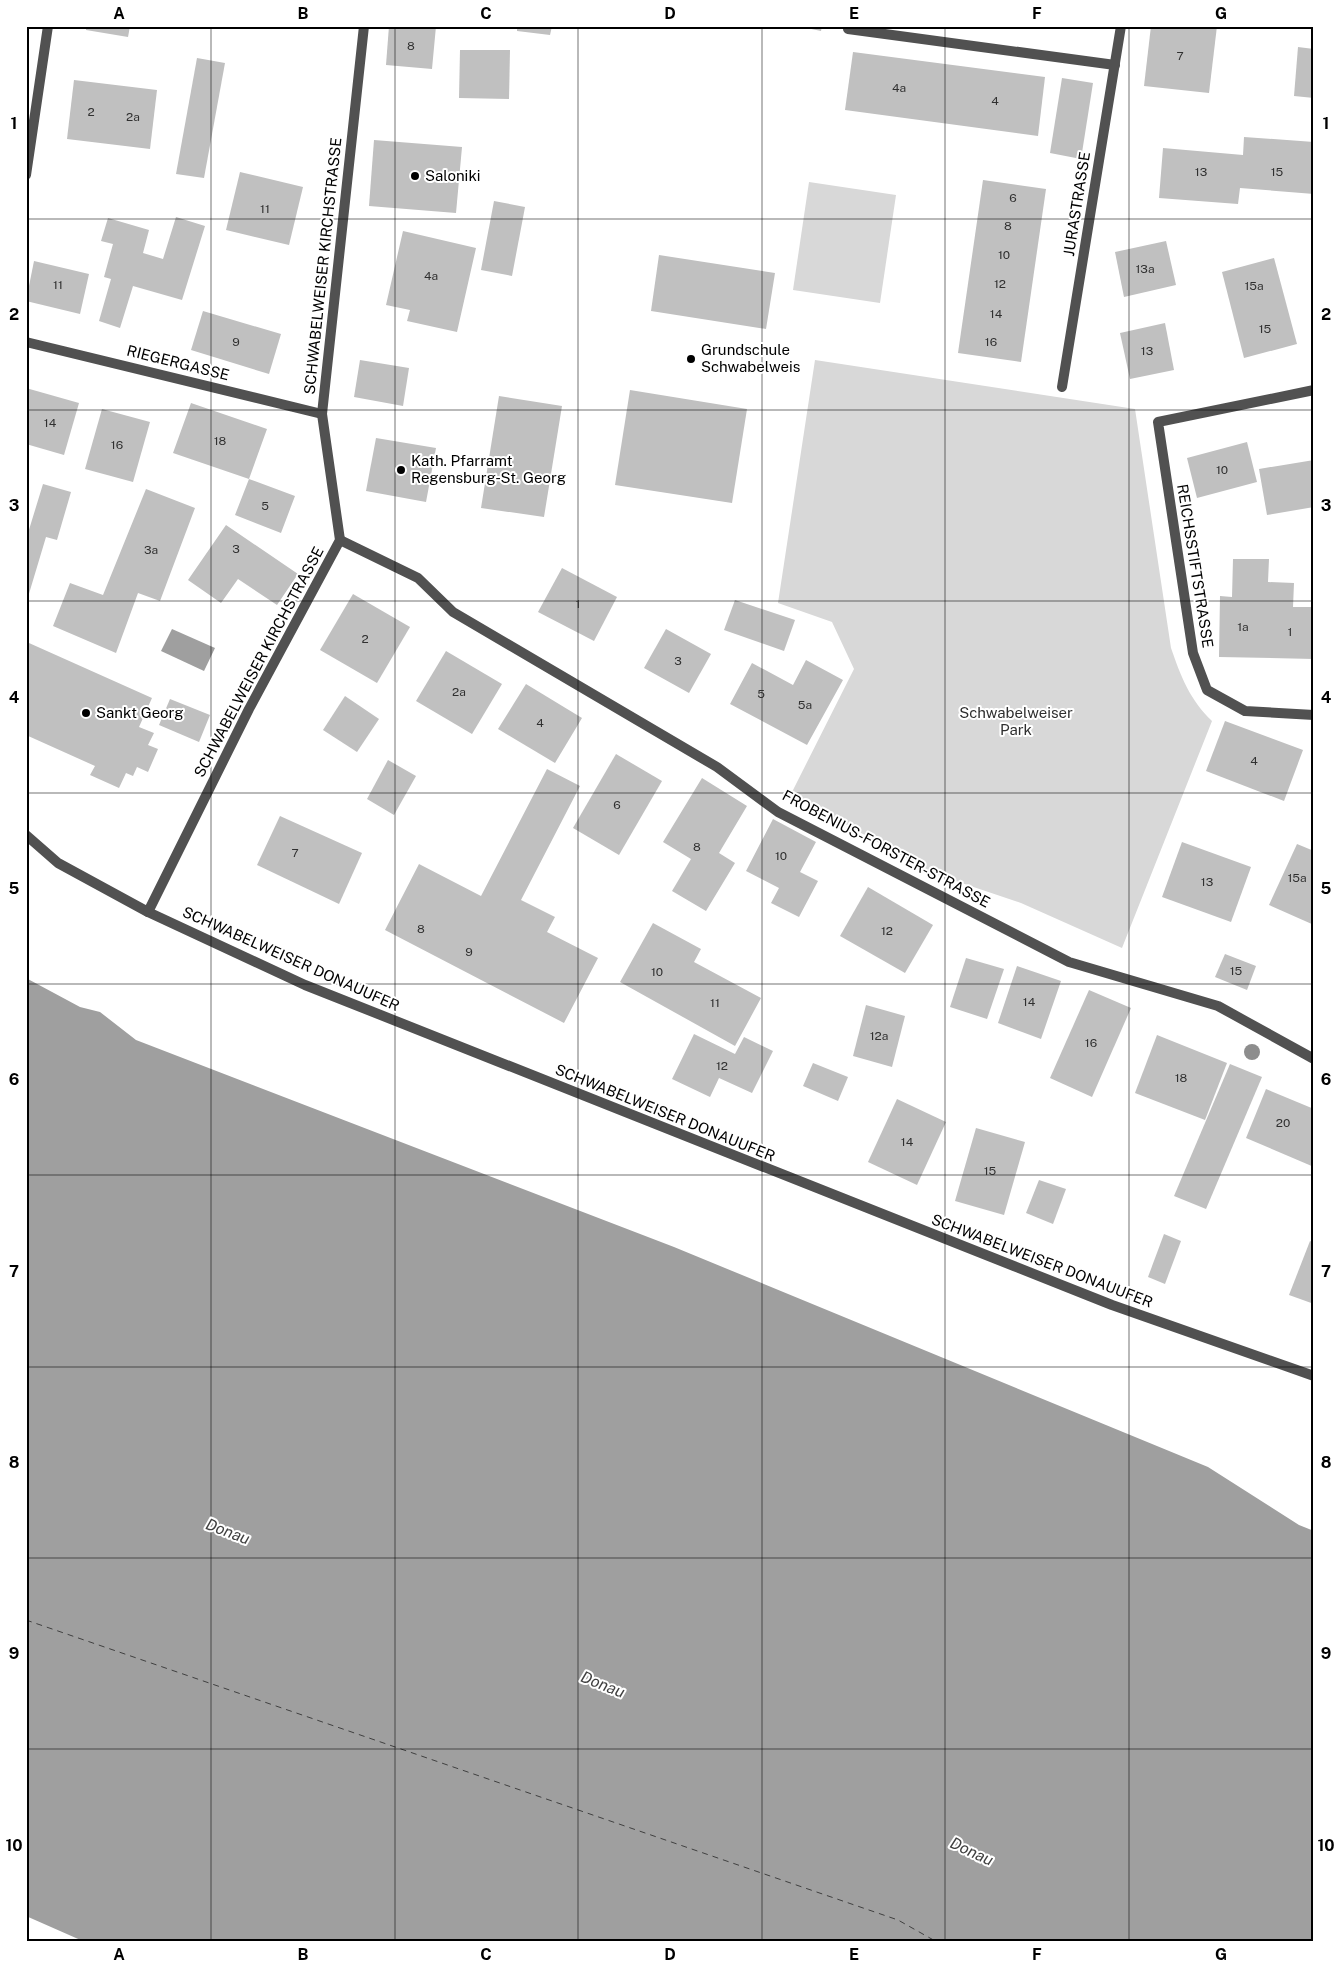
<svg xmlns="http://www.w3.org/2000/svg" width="1340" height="1968" font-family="'Public Sans',sans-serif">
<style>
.green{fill:#d8d8d8}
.water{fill:#9f9f9f}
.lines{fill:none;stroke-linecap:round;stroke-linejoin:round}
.ferry{stroke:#404040;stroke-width:1;stroke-dasharray:6 5;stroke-linecap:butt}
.building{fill:#c0c0c0}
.service{stroke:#515151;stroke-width:10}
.minor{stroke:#515151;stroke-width:10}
.tree{fill:#8d8d8d}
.grid{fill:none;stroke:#000;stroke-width:1;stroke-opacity:0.55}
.poi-dot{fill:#000;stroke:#fff;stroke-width:2}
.labels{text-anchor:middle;stroke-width:4;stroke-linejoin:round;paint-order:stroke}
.number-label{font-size:12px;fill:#303030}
.poi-label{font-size:15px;fill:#000;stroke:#fff;text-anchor:start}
.street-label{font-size:15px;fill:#000;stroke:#fff}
.park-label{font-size:15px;fill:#2f2f2f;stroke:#fff}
.water-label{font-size:16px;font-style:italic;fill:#404040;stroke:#fff}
.neatline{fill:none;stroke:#000;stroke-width:2}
.grid-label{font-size:16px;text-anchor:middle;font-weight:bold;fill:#000}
</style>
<rect width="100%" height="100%" fill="#fff"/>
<g class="green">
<path d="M809 182 896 195 880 303 793 290Z"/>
<path d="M815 360 1135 409 1171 648C1181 677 1190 700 1212 721L1122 948 1021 903 935 874 791 794 854 669 832 622 778 603Z"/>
</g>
<g class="water">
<path d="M172 629 215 648 204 671 161 651Z"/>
<path d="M26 978 80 1007 100 1012 136 1040 674 1247 1208 1467 1299 1525 1314 1531V1942H85L26 1916Z"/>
</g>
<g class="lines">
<path class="ferry" d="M26 1620 898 1920 937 1942"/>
</g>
<g class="building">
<path d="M86 26H130L128 37 86 30Z"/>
<path d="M389 26H436L432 69 386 65Z"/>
<path d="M517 26H552L550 35 517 31Z"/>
<path d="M797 26H822L821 31Z"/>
<path d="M1151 26H1217L1209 93 1144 86Z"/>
<path d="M1298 47 1314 49V98L1294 96Z"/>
<path d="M460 50H510L509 99 459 98Z"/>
<path d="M853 52 1045 77 1038 136 845 110Z"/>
<path d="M197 58 225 63 204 178 176 174Z"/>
<path d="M1062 78 1093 83 1081 159 1050 153Z"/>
<path d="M74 80 157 90 150 149 67 139Z"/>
<path d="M1244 137 1314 142V194L1240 188 1238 204 1159 198 1163 148 1243 155Z"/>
<path d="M374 140 462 147 456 213 369 206Z"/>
<path d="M240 172 303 187 289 245 226 230Z"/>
<path d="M983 180 1046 189 1021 362 958 353Z"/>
<path d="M494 201 525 207 512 276 481 270Z"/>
<path d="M176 217 205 226 182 300 133 286 120 328 99 321 111 279 104 277 113 244 101 241 108 218 149 230 143 253 163 259Z"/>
<path d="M403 231 476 248 457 332 407 321 410 310 386 305Z"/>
<path d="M1166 241 1176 285 1124 297 1115 252Z"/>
<path d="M659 255 775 273 766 329 651 311Z"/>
<path d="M1274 258 1297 344 1244 358 1222 272Z"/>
<path d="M34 261 89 274 80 314 26 301Z"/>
<path d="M203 311 281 334 269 374 191 350Z"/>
<path d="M1165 323 1174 370 1130 379 1120 333Z"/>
<path d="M360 360 409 368 403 406 354 397Z"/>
<path d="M26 388 79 403 64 455 26 444Z"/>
<path d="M630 390 747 409 732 503 615 485Z"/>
<path d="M499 396 562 406 544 517 481 508Z"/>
<path d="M191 403 267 429 249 479 295 496 281 533 235 515 249 479 173 453Z"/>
<path d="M102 409 150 422 133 482 85 469Z"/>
<path d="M376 438 436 448 426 502 366 491Z"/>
<path d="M1247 442 1257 482 1197 498 1187 458Z"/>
<path d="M1314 460V507L1267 515 1259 469Z"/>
<path d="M43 484 71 492 57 540 46 537 28 597H26V533H28Z"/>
<path d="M146 489 195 508 160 601 138 593 116 653 53 626 70 583 103 595Z"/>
<path d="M226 525 298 574 277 605 238 579 221 603 188 580Z"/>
<path d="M1233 559H1269L1268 582 1294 583 1293 607H1314V659L1219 657 1220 596 1232 597Z"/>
<path d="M562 568 617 597 594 641 538 612Z"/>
<path d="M353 594 410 627 377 683 320 650Z"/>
<path d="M735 600 795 620 784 651 724 630Z"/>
<path d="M666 629 711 654 689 693 644 668Z"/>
<path d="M29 643 152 698 139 727 154 733 148 745 158 749 148 772 137 767 133 776 126 773 119 788 90 775 95 766 26 735V650Z"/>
<path d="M446 651 502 684 472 734 416 701Z"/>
<path d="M806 660 843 680 807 745 730 704 752 663 793 685Z"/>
<path d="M526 684 582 718 555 763 498 729Z"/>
<path d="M345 696 379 719 357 752 323 730Z"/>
<path d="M170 699 210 715 199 742 159 725Z"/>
<path d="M1225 721 1303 750 1284 801 1206 771Z"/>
<path d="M616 754 662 781 619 855 573 828Z"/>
<path d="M388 760 416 776 394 815 367 799Z"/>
<path d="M547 769 580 786 521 900 555 917 547 932 598 958 564 1023 385 930 419 864 481 896Z"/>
<path d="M702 778 747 806 719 853 735 863 706 911 672 891 691 859 663 842Z"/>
<path d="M280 816 362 853 339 904 257 865Z"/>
<path d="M773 819 816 842 800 872 818 881 799 917 771 903 779 888 746 871Z"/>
<path d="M1182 842 1251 867 1231 922 1162 897Z"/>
<path d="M1297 844 1314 851V925L1269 905Z"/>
<path d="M868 887 933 925 905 973 840 936Z"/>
<path d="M653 923 701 949 694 962 761 998 735 1046 620 982Z"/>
<path d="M1225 954 1256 966 1247 990 1215 977Z"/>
<path d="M966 958 1004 969 987 1019 950 1007Z"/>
<path d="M1017 966 1061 981 1041 1039 998 1023Z"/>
<path d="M1089 990 1131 1008 1092 1097 1050 1078Z"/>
<path d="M866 1005 905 1016 892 1067 853 1056Z"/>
<path d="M694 1034 735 1054 744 1037 773 1051 752 1093 719 1078 710 1097 672 1079Z"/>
<path d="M1157 1035 1227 1063 1205 1120 1135 1093Z"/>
<path d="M813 1063 848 1077 838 1101 803 1086Z"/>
<path d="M1230 1064 1262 1077 1206 1209 1174 1196Z"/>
<path d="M1266 1089 1314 1109V1167L1246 1138Z"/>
<path d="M897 1099 946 1122 917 1185 868 1162Z"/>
<path d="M976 1128 1025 1142 1004 1215 955 1201Z"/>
<path d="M1039 1180 1066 1189 1053 1224 1026 1213Z"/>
<path d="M1164 1234 1181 1241 1165 1284 1148 1277Z"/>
<path d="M1310 1241 1314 1243V1304L1289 1295Z"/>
</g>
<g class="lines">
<g class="service">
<path d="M848 29 1115 65"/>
<path d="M1062 387 1121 26"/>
</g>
<g class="minor">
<path d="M26 175 48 26"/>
<path d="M26 342 322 414"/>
<path d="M1314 390 1158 422 1193 653 1207 690 1245 711 1314 715"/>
<path d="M340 540 418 578 453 612 717 767 778 812 1069 962 1218 1006 1314 1059"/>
<path d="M26 835 58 863 148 912 305 985 1112 1305 1314 1376"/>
<path d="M148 912 249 709 340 540 322 414 364 26"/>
</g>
</g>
<circle class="tree" cx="1252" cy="1052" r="8"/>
<path class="grid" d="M211 26V1942M395 26V1942M578 26V1942M762 26V1942M945 26V1942M1129 26V1942M26 219H1314M26 410H1314M26 601H1314M26 793H1314M26 984H1314M26 1175H1314M26 1367H1314M26 1558H1314M26 1749H1314"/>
<g class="poi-dot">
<circle cx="415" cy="176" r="5"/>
<circle cx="691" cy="359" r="5"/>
<circle cx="401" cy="470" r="5"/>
<circle cx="86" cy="713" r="5"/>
</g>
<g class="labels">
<g class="number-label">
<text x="411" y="50">8</text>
<text x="1180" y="60">7</text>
<text x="899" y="92">4a</text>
<text x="995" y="105">4</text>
<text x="91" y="116">2</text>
<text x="133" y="121">2a</text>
<text x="1201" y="176">13</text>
<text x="1277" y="176">15</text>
<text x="1013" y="202">6</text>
<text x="265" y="213">11</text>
<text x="1008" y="230">8</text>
<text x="1004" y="259">10</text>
<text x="1145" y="273">13a</text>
<text x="431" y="280">4a</text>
<text x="1000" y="288">12</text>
<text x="58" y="289">11</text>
<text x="1254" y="290">15a</text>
<text x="996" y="318">14</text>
<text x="1265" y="333">15</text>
<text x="236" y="346">9</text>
<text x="991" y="346">16</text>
<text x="1147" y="355">13</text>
<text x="50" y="427">14</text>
<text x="220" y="445">18</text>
<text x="117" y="449">16</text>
<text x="1222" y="474">10</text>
<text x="265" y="510">5</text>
<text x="236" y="553">3</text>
<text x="151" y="554">3a</text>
<text x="578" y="608">1</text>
<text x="1243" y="631">1a</text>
<text x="1290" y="636">1</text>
<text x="365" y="643">2</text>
<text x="678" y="665">3</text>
<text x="459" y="696">2a</text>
<text x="761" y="698">5</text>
<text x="805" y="709">5a</text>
<text x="540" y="727">4</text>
<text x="1254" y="765">4</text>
<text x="617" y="809">6</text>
<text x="697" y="851">8</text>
<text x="295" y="857">7</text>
<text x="781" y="860">10</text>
<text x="1297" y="882">15a</text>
<text x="1207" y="886">13</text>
<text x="421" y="933">8</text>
<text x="887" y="935">12</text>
<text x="469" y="956">9</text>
<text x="1236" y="975">15</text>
<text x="657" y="976">10</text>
<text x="1029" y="1006">14</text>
<text x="715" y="1007">11</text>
<text x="879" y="1040">12a</text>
<text x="1091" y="1047">16</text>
<text x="722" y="1070">12</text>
<text x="1181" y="1082">18</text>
<text x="1283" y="1127">20</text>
<text x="907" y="1146">14</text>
<text x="990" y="1175">15</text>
</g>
<g class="poi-label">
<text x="425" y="181">Saloniki</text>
<text x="701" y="355">Grundschule<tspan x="701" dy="17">Schwabelweis</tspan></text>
<text x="411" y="466">Kath. Pfarramt<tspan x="411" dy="17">Regensburg-St. Georg</tspan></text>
<text x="96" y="718">Sankt Georg</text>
</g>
<g class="street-label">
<text transform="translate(1077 204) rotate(-81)" y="5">JURASTRASSE</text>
<text transform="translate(323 266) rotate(-84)" y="5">SCHWABELWEISER KIRCHSTRASSE</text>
<text transform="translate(178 363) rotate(14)" y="5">RIEGERGASSE</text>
<text transform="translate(1195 566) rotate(81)" y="5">REICHSSTIFTSTRASSE</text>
<text transform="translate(259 662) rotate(-62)" y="5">SCHWABELWEISER KIRCHSTRASSE</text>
<text transform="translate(886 849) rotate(28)" y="5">FROBENIUS-FORSTER-STRASSE</text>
<text transform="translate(291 959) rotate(24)" y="5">SCHWABELWEISER DONAUUFER</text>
<text transform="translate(665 1113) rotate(22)" y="5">SCHWABELWEISER DONAUUFER</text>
<text transform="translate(1042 1261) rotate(21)" y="5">SCHWABELWEISER DONAUUFER</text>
</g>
<g class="park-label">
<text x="1016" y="718">Schwabelweiser<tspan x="1016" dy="17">Park</tspan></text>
</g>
<g class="water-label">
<text transform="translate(228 1531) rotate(21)" y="6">Donau</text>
<text transform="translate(603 1684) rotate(22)" y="6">Donau</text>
<text transform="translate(972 1851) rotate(25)" y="6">Donau</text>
</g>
</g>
<rect width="1340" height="1968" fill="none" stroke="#ffffff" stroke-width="55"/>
<rect x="28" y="28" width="1284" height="1912" class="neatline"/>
<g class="grid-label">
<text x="119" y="19">A</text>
<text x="303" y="19">B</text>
<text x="486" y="19">C</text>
<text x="670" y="19">D</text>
<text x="854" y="19">E</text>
<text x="1037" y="19">F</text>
<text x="1221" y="19">G</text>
<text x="14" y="129">1</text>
<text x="1326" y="129">1</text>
<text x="14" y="320">2</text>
<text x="1326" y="320">2</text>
<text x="14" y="511">3</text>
<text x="1326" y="511">3</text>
<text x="14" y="703">4</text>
<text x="1326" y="703">4</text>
<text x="14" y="894">5</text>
<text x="1326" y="894">5</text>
<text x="14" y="1085">6</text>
<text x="1326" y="1085">6</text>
<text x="14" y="1277">7</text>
<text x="1326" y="1277">7</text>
<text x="14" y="1468">8</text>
<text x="1326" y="1468">8</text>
<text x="14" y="1659">9</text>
<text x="1326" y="1659">9</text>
<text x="14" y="1851">10</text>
<text x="1326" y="1851">10</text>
<text x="119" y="1960">A</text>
<text x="303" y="1960">B</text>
<text x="486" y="1960">C</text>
<text x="670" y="1960">D</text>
<text x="854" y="1960">E</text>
<text x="1037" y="1960">F</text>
<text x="1221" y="1960">G</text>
</g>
</svg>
